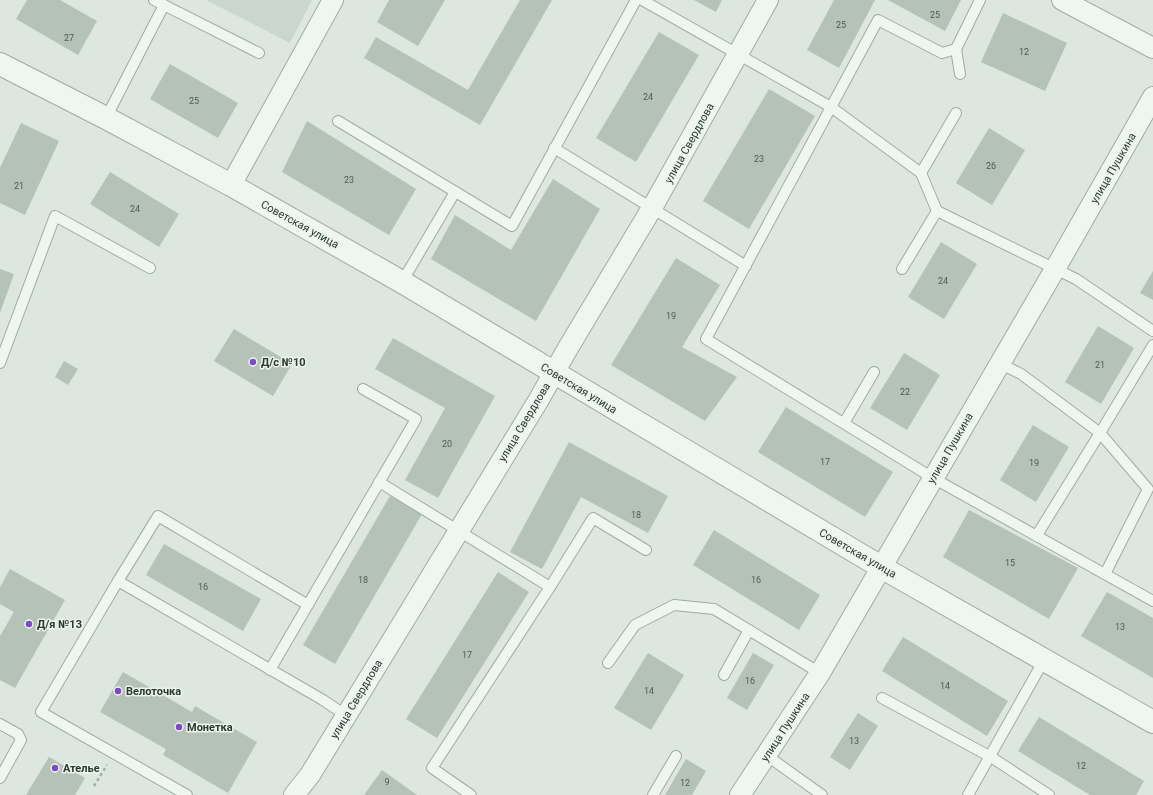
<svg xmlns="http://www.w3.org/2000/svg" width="1153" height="795" font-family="Roboto,sans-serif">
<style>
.built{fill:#cbd7ce}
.building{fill:#b5c2b8}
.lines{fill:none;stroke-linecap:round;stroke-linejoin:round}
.service-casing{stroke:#9faca2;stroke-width:12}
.minor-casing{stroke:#9faca2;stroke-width:22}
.tertiary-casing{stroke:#9faca2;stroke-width:24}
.path{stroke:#a3aea6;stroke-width:2.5;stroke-dasharray:3 3;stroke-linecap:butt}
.service{stroke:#eff5f1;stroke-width:10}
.minor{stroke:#eff5f1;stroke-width:20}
.tertiary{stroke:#eff5f1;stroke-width:22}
.poi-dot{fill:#8049c4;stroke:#ecf4ee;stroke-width:1.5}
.labels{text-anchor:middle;stroke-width:3;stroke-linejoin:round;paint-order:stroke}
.number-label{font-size:9px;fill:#4b5d4f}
.street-label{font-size:11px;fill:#283b2c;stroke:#ecf4ee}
.poi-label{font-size:11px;font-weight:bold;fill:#283b2c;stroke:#ecf4ee;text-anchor:start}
</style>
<rect width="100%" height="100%" fill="#dde6df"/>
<path class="built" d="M206 0H312L290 43Z"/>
<g class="building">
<path d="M27 0H60L97 21 78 55 16 19Z"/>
<path d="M389 0H445L418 46 377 22Z"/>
<path d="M520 0H552L480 125 364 58 376 37 468 90Z"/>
<path d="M694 0H722L716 12Z"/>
<path d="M834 0H875L839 68 807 50Z"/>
<path d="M888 0H961L945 31Z"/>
<path d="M1003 13 1067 43 1045 91 981 62Z"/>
<path d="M659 32 699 55 636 162 596 138Z"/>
<path d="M170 64 238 103 218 138 150 99Z"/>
<path d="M769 89 815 116 749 229 703 201Z"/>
<path d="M307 121 416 189 389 235 282 172Z"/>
<path d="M21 123 59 141 25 215 0 203V168Z"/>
<path d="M989 128 1025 150 992 205 956 183Z"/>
<path d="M110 172 179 214 159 247 90 204Z"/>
<path d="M553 179 600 209 536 321 431 259 455 215 511 250Z"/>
<path d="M941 242 977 264 944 319 908 297Z"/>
<path d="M676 258 720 285 682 347 737 377 705 421 611 365Z"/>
<path d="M0 269 14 274 0 313Z"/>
<path d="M1153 271V300L1140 293Z"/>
<path d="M1098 326 1134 348 1101 404 1065 382Z"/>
<path d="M234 329 292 364 273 396 214 361Z"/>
<path d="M393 338 495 396 438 498 405 480 445 408 375 369Z"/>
<path d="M904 353 940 375 907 430 870 408Z"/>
<path d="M64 361 78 369 68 385 55 377Z"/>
<path d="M786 407 893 472 865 517 758 452Z"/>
<path d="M1033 425 1069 447 1036 502 1000 480Z"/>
<path d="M569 442 668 496 648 533 581 497 542 569 510 552Z"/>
<path d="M390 496 422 514 335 664 303 645Z"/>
<path d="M969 510 1078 568 1049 619 943 557Z"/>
<path d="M714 530 820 595 799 630 693 565Z"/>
<path d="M164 544 261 599 243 631 146 575Z"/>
<path d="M10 569 65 600 15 688 0 680V636L14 612 0 604V587Z"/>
<path d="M498 572 529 592 437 738 406 719Z"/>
<path d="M1107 592 1153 618V678L1081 636Z"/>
<path d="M903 637 1008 701 987 736 882 671Z"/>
<path d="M648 653 684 675 651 730 614 708Z"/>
<path d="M753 653 774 665 747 710 727 698Z"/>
<path d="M123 672 192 712 195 706 257 742 228 793 163 755 166 749 100 712Z"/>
<path d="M858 713 878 726 850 770 830 757Z"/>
<path d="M1039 717 1144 781 1136 795H1090L1018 751Z"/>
<path d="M49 757 85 778 75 795H26Z"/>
<path d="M686 759 706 771 692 795H665Z"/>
<path d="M382 770 417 795H364Z"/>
</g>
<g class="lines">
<g class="service-casing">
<g id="service">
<path d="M154 0 259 53"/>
<path d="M642 0 831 107 921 173"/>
<path d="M956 49 942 53 878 20 706 339 933 478 1153 601"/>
<path d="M960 74 956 49 980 0"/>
<path d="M956 113 921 173 937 211 1076 279 1153 331"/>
<path d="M106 118 164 5"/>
<path d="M338 121 512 226 636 0"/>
<path d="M554 148 746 266"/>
<path d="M902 269 937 211"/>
<path d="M402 282 455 192"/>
<path d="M0 363 55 216 150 268"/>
<path d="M999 363 1021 374 1100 433 1037 535"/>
<path d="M844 423 874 372"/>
<path d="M379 482 550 587"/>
<path d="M1105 574 1148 489 1100 433 1153 345"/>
<path d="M118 581 158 516 308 605"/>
<path d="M608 663 635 625 674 605 714 609 820 673"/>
<path d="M270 670 416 419 363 389"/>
<path d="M724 675 749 630"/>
<path d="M882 698 991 757 1049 795"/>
<path d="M0 724 18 734 21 740 0 778"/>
<path d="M766 755 822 795"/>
<path d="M187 795 41 712 118 581 323 700 345 715"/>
<path d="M471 795 432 768 550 587 593 518 646 550"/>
<path d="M653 795 676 756"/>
<path d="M968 795 1044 660"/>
</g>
</g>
<g class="minor-casing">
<g id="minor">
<path d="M1062 0 1153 48"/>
<path d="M231 185 333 0"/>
<path d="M294 795 310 775 538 401 568 348 652 208 768 0"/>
<path d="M740 795 820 673 1055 269 1153 97"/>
</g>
</g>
<g class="tertiary-casing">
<path id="tertiary" d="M0 64 106 118 231 185 402 282 881 567 1153 722"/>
</g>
<path class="path" d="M94 786 107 765"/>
<use href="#service" class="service"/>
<use href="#minor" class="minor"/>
<use href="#tertiary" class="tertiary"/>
</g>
<g class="poi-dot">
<circle cx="253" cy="362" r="4"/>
<circle cx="29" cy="624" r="4"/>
<circle cx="118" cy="691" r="4"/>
<circle cx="179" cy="727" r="4"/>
<circle cx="55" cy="768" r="4"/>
</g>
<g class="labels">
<g class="number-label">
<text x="935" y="18">25</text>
<text x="841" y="28">25</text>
<text x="69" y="41">27</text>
<text x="1024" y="55">12</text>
<text x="648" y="100">24</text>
<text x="194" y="104">25</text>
<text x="759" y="162">23</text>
<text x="991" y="169">26</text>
<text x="349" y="183">23</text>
<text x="19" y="189">21</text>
<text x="135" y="212">24</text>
<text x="943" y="284">24</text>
<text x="671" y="319">19</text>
<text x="1100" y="368">21</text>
<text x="905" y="395">22</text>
<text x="447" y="447">20</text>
<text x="825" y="465">17</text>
<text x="1034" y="466">19</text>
<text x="636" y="518">18</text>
<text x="1010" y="566">15</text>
<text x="363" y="583">18</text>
<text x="756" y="583">16</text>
<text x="203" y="590">16</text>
<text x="1120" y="630">13</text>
<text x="467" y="658">17</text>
<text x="750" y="684">16</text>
<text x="945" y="689">14</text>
<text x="649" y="694">14</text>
<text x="854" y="744">13</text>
<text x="1081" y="769">12</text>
<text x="387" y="785">9</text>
<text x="685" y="786">12</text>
</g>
<g class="street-label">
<text transform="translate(689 143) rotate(-61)" y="4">улица Свердлова</text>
<text transform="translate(1113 168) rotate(-60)" y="4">улица Пушкина</text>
<text transform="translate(300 224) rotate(29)" y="4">Советская улица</text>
<text transform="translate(579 388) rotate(31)" y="4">Советская улица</text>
<text transform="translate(524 422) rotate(-59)" y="4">улица Свердлова</text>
<text transform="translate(950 448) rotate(-60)" y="4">улица Пушкина</text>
<text transform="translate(858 553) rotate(30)" y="4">Советская улица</text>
<text transform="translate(356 699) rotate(-59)" y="4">улица Свердлова</text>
<text transform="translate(785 727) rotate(-57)" y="4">улица Пушкина</text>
</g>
<g class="poi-label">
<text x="261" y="366">Д/с №10</text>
<text x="37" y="628">Д/я №13</text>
<text x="126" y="695">Велоточка</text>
<text x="187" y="731">Монетка</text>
<text x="63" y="772">Ателье</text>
</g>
</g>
</svg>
